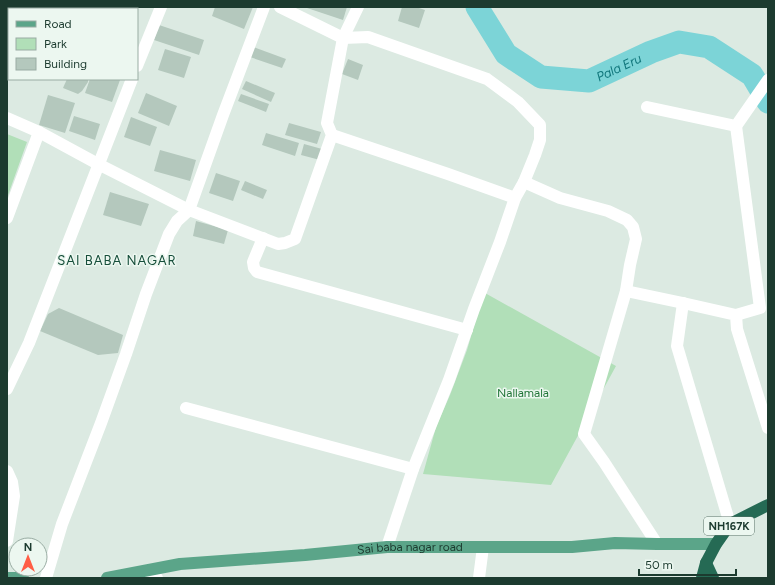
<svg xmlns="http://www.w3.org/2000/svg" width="775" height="585" font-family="Figtree,sans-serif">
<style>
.green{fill:#b1dfb8}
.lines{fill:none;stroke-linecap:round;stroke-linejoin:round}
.river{stroke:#7cd4d7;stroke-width:23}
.building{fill:#b4c8bd}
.minor{stroke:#fff;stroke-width:12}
.major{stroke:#5ba589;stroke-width:12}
.highway{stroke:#256a54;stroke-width:12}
.labels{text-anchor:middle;stroke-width:3;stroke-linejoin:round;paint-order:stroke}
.shield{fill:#ecf7f0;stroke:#5a7369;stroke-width:1}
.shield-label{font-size:11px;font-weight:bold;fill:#1c3b2f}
.park-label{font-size:12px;fill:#227639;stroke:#ecf7f0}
.street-label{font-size:12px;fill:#1c3b2f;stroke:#ecf7f0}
.water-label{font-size:13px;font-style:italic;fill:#11777c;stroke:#ecf7f0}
.neighbourhood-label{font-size:13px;letter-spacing:1px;fill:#164e3a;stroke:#ecf7f0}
</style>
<rect width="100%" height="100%" fill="#dceae2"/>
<g class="green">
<path d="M7 134 27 142 7 198Z"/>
<path d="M485 293 616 366 551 485 423 474 436 427 450 395 467 350 481 302Z"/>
</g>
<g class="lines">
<path class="river" id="s1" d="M477 7 506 54 541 77 589 81 651 52 679 42 709 47 752 75 768 102"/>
</g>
<g class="building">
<path d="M215 7H253L244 29 212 16Z"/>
<path d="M308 7H347L343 20 307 8Z"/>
<path d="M402 7H416L425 10 419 28 398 21Z"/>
<path d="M7 25 9 26V48L7 54Z"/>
<path d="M159 25 204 40 199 55 154 40Z"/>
<path d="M253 47 286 59 282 68 250 57Z"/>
<path d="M165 49 191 57 184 78 158 70Z"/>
<path d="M348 59 363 65 358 80 342 74Z"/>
<path d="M67 79H88V82L82 91 78 94 63 88Z"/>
<path d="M90 79 120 80 112 102 85 93Z"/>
<path d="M246 81 275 93 271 102 242 89Z"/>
<path d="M146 93 177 106 169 126 138 113Z"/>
<path d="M241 94 269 104 266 112 238 101Z"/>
<path d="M48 95 75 103 65 133 39 125Z"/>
<path d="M74 116 100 124 95 140 69 131Z"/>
<path d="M131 117 157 127 150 146 124 137Z"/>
<path d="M289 123 321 132 317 144 285 135Z"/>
<path d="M266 133 299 143 295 156 262 145Z"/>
<path d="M304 144 322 149 320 160 301 155Z"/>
<path d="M160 150 196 160 190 181 154 171Z"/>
<path d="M216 173 240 181 233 201 209 193Z"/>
<path d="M245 181 267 190 263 199 241 190Z"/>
<path d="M110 192 149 204 141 226 103 215Z"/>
<path d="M196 221 228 230 224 244 193 236Z"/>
<path d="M59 308 123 335 118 353 98 355 40 331 48 314Z"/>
</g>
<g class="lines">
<g class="minor">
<path d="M280 7 343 38 368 37 487 79 518 102 540 125V140L535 155 524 182 515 198 500 242 474 309 449 380 413 469 387 547"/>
<path d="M7 19 9 20"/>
<path d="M137 66 161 7"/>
<path d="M647 107 736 126 768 80"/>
<path d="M7 118 39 132 98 164 189 210 278 244 285 243 295 239 332 135 327 123 343 38 358 7"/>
<path d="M736 126 760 308 736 315"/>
<path d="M332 135 448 174 515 198"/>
<path d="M524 182 560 198 608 211 627 220 633 227 636 239 630 265 626 291 584 434 604 462 657 544"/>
<path d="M7 218 39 132"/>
<path d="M263 238 253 262 254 268 257 272 467 330"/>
<path d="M626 291 683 303 736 315 737 329 768 428"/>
<path d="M683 303 677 346 730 524"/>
<path d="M7 389 29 343 132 79"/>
<path d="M186 408 413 469"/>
<path d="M7 471 12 482 14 496 7 541"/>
<path d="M147 571 157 578"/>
<path d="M46 578 62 524 101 423 126 354 146 294 169 234 177 221 189 210 223 115 264 7"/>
<path d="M479 578 483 547"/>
</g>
<g class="major">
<path d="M7 578H23"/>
<path id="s2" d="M107 578 180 564 305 555 387 547H572L615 543 657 544H716"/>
</g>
<g class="highway">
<path d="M706 563 713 578"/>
<path d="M702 578 706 563 716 544 730 524 768 505"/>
</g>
</g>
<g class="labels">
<rect class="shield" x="704" y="517" width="50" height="18" rx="3"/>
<g class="shield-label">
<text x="729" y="530">NH167K</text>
</g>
<g class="park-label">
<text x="523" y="397">Nallamala</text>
</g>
<g class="street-label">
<text dy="4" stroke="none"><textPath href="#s2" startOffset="305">Sai baba nagar road</textPath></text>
</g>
<g class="water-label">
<text dy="5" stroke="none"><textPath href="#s1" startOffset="178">Pala Eru</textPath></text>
</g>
<g class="neighbourhood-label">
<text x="117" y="265">SAI BABA NAGAR</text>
</g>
</g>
<rect width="775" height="585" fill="none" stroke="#1c3b2f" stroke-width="16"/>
<rect x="8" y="8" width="130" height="72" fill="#ecf7f0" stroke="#99aca3"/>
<rect x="16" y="21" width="20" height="6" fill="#5ba589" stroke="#99aca3"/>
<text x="44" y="28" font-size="12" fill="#1c3b2f">Road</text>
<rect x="16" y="38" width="20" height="12" fill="#b1dfb8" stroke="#99aca3"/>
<text x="44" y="48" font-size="12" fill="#1c3b2f">Park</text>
<rect x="16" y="58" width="20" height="12" fill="#b4c8bd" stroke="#99aca3"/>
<text x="44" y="68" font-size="12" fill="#1c3b2f">Building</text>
<g transform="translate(28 557)"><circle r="19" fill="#ecf7f0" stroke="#99aca3"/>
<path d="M0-3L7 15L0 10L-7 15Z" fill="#ff5d45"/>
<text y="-6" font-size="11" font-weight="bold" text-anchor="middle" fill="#1c3b2f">N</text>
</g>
<path d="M639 569v6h97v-6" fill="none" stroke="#1c3b2f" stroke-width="2"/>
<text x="645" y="569" font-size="12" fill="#1c3b2f" stroke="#ecf7f0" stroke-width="3" paint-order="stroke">50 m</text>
</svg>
